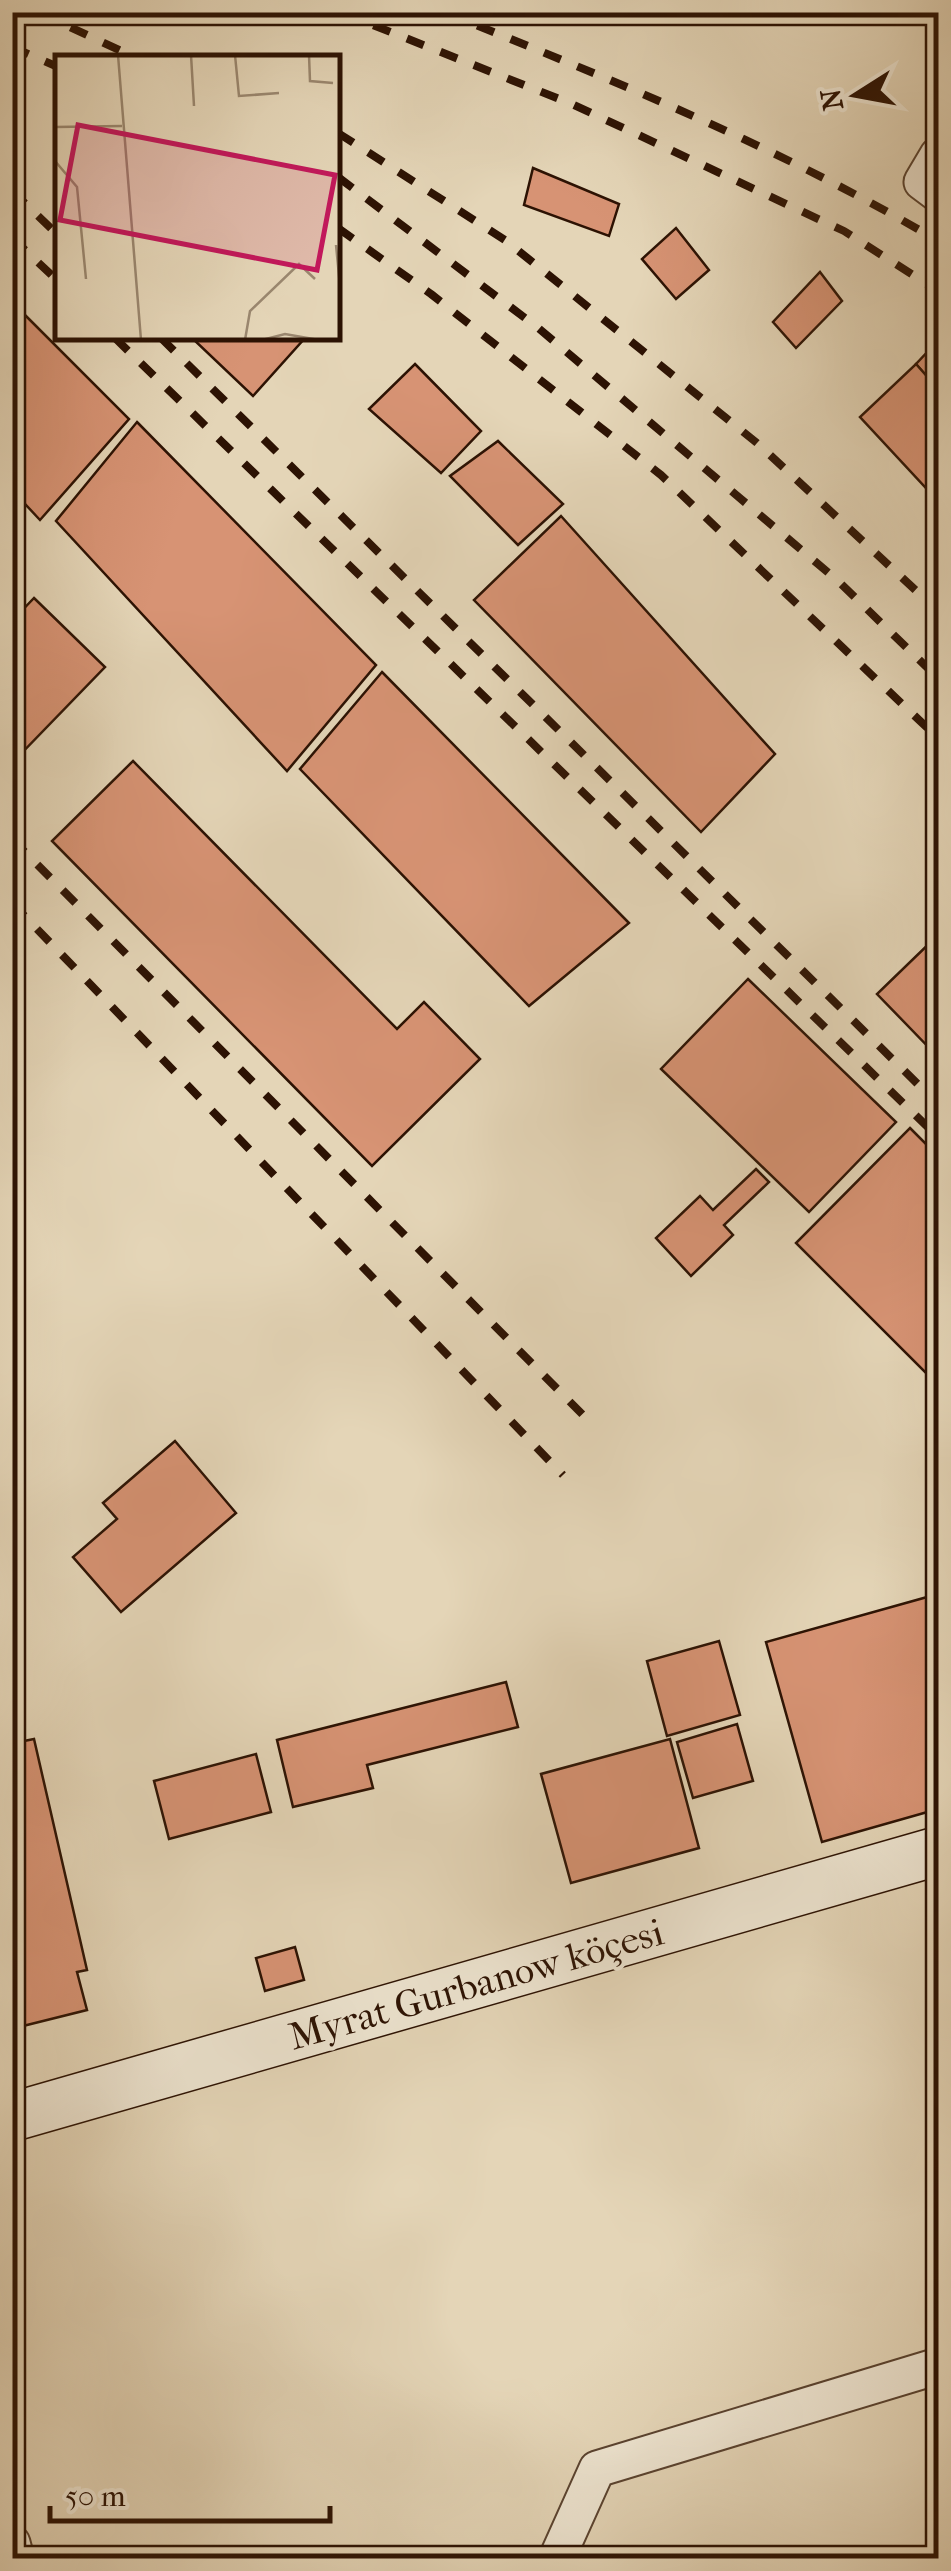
<svg xmlns="http://www.w3.org/2000/svg" width="951" height="2571" font-family="'IM FELL French Canon',serif">
<style>
.building{fill:#d79374;stroke:#2c1203;stroke-width:2.5}
.lines{fill:none;stroke-linecap:round;stroke-linejoin:round}
.street-casing{stroke:#5a4330;stroke-width:39}
.secondary-casing{stroke:#2c1203;stroke-width:51}
.street{stroke:#ede4d0;stroke-width:35}
.secondary{stroke:#ede4d0;stroke-width:48}
.rail{stroke:#2c1203;stroke-width:8;stroke-dasharray:18 18;stroke-linecap:butt}
.labels{text-anchor:middle;stroke-width:8;stroke-linejoin:round;paint-order:stroke}
.street-label{font-size:38px;fill:#2c1203;stroke:#ede4d0}
.inset-road{fill:none;stroke:#9a876f;stroke-width:2.5}
.view{fill:#c2185b;fill-opacity:0.15;stroke:#c2185b;stroke-width:5}
.inset-edge{fill:none;stroke:#2c1203;stroke-width:5}
</style>
<rect width="100%" height="100%" fill="#e4d5b7"/>
<filter id="stains"><feTurbulence type="fractalNoise" baseFrequency=".002" numOctaves="4"/><feColorMatrix values="0 0 0 0 .2 0 0 0 0 .09 0 0 0 0 .02 0 0 0 .5 -.17"/></filter>
<radialGradient id="worn" r=".72"><stop offset=".6" stop-color="#630" stop-opacity="0"/><stop offset="1" stop-color="#630" stop-opacity=".3"/></radialGradient>
<g class="building">
<path d="M533 168 619 204 609 236 524 205Z"/>
<path d="M676 228 709 270 676 299 642 259Z"/>
<path d="M820 272 842 301 796 348 773 322Z"/>
<path d="M12 302 129 419 40 520 12 490Z"/>
<path d="M192 338H305L253 396Z"/>
<path d="M934 345 938 348V389L916 364Z"/>
<path d="M415 364 481 431 441 473 369 409Z"/>
<path d="M916 364 938 389V501L860 417Z"/>
<path d="M137 422 376 665 287 771 56 521Z"/>
<path d="M498 441 563 504 518 545 450 476Z"/>
<path d="M561 516 775 754 701 832 474 600Z"/>
<path d="M34 598 105 667 12 763V621Z"/>
<path d="M382 672 629 923 529 1006 300 769Z"/>
<path d="M133 761 397 1029 424 1002 480 1059 372 1166 52 841Z"/>
<path d="M938 935V1057L877 994Z"/>
<path d="M748 979 896 1122 809 1212 661 1069Z"/>
<path d="M910 1128 938 1156V1385L796 1243Z"/>
<path d="M756 1169 769 1182 724 1225 733 1235 691 1276 656 1238 700 1196 713 1210Z"/>
<path d="M175 1441 236 1513 121 1612 73 1557 117 1519 103 1503Z"/>
<path d="M938 1594V1809L822 1842 766 1642Z"/>
<path d="M719 1641 740 1715 667 1736 647 1661Z"/>
<path d="M506 1682 518 1727 367 1765 373 1788 293 1807 277 1740Z"/>
<path d="M12 1703 19 1742 34 1739 87 1970 77 1972 87 2010 19 2027 12 2008Z"/>
<path d="M737 1724 753 1781 693 1798 677 1742Z"/>
<path d="M670 1739 699 1848 571 1883 541 1774Z"/>
<path d="M256 1754 271 1812 169 1839 154 1781Z"/>
<path d="M295 1947 304 1980 265 1991 256 1958Z"/>
</g>
<g class="lines">
<g class="street-casing">
<g id="street">
<path d="M938 155 922 182 938 194"/>
<path d="M12 2543 16 2558"/>
<path d="M557 2558 597 2469 938 2366"/>
</g>
</g>
<g class="secondary-casing">
<path id="secondary" d="M12 2117 938 1851"/>
</g>
<use href="#street" class="street"/>
<use href="#secondary" class="secondary"/>
<g class="rail">
<path d="M38 12 136 58"/>
<path d="M340 12 572 104 844 231 938 291"/>
<path d="M444 12C612 80 782 148 938 241"/>
<path d="M12 47 58 67"/>
<path d="M338 133 505 240 757 443 938 611"/>
<path d="M338 177 537 327 837 580 938 678"/>
<path d="M12 191 58 235"/>
<path d="M338 228 431 294 661 475 938 738"/>
<path d="M12 238 58 281"/>
<path d="M115 338 938 1137"/>
<path d="M161 338 938 1104"/>
<path d="M12 839 588 1420"/>
<path d="M12 903 563 1475"/>
</g>
</g>
<g class="labels">
<g class="street-label">
<text transform="translate(476 1984) rotate(-16)" y="13">Myrat Gurbanow köçesi</text>
</g>
</g>
<g transform="translate(55 55)">
<rect width="285" height="285" fill="#e4d5b7"/>
<path class="inset-road" d="M63 0 86 285M136 0 139 51M180 0 184 41 224 38M254 0 255 26 278 28M0 72 67 71M0 106 22 132 31 224M281 190 285 231M190 285 195 256 244 209 260 224M207 285 230 279 264 285"/>
<path class="view" d="M23 70 280 120 262 215 5 165Z"/>
<rect width="285" height="285" class="inset-edge"/>
</g>
<rect width="951" height="2571" fill="none" stroke="#e4d5b7" stroke-width="50"/>
<rect x="15" y="15" width="921" height="2541" fill="none" stroke="#2c1203" stroke-width="5"/>
<rect x="25" y="25" width="901" height="2521" fill="none" stroke="#2c1203" stroke-width="2.5"/>
<g transform="translate(856 95) rotate(259)" stroke="#ede4d0" stroke-width="8" paint-order="stroke">
<path d="M0-8L18 38L0 25L-18 38Z" fill="#2c1203"/>
<text y="-15" font-size="28" font-weight="bold" text-anchor="middle" fill="#2c1203">N</text>
</g>
<path d="M50 2506v15h280v-15" fill="none" stroke="#2c1203" stroke-width="5"/>
<text x="65" y="2506" font-size="30" fill="#2c1203" stroke="#ede4d0" stroke-width="8" paint-order="stroke">50 m</text>
<rect width="100%" height="100%" filter="url(#stains)"/>
<rect width="100%" height="100%" fill="url(#worn)"/>
</svg>
